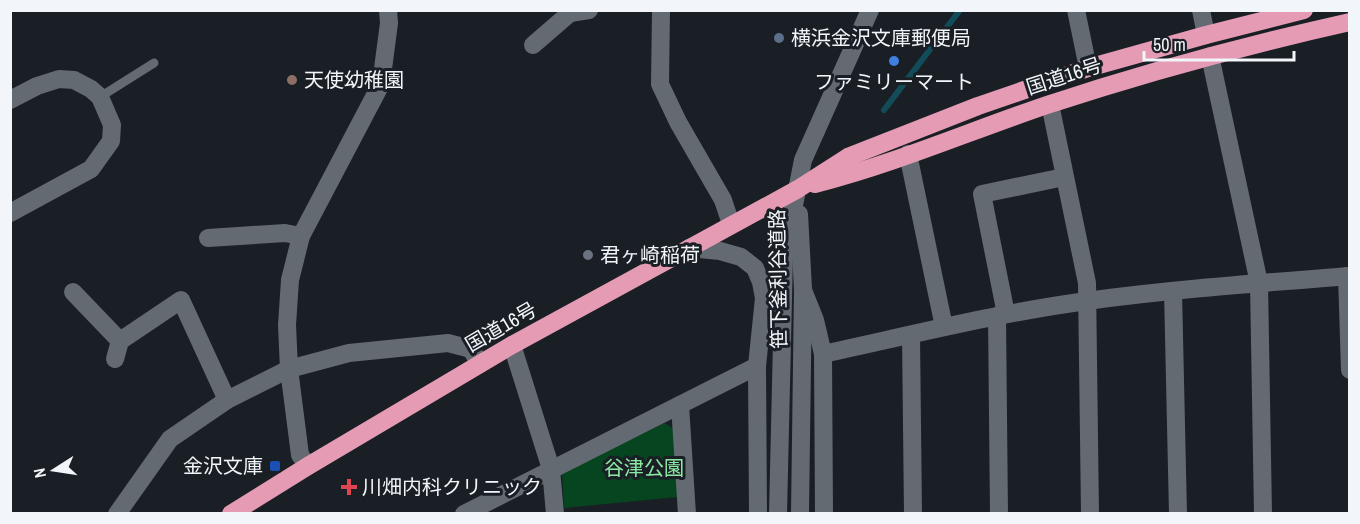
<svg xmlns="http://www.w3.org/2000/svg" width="1360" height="524" font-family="'Archivo Narrow','Noto Sans JP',sans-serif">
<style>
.green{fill:#06451f}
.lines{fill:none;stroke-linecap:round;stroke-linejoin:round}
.stream{stroke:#134c59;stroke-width:6}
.lane{stroke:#646a72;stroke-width:9}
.street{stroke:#646a72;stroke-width:18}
.secondary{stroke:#646a72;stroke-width:18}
.highway{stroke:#e59bb3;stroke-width:18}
.service-dot{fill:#5c6f8a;stroke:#1a1f26;stroke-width:2}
.shop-dot{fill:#3f7fe0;stroke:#1a1f26;stroke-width:2}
.education-dot{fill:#8d6e63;stroke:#1a1f26;stroke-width:2}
.worship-dot{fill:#6b7280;stroke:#1a1f26;stroke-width:2}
.transit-dot{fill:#1a4fb4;stroke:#1a1f26;stroke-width:2}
.health-dot{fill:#e0444e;stroke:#1a1f26;stroke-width:2}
.labels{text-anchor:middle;stroke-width:6;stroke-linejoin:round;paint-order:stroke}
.poi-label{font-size:20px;fill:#f2f5fa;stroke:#1a1f26;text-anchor:start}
.street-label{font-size:20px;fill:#f2f5fa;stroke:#1a1f26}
.park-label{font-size:20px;fill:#8be7a2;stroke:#1a1f26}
</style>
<rect width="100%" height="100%" fill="#1a1f26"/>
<path class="green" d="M665 423 675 430 678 497 564 508 562 473Z"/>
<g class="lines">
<path class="stream" d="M884 110 960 10"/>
<path class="lane" d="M100 97 154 63"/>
<g class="street">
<path d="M567 10 570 13 589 10"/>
<path d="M661 10 660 84 678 122 723 200 731 224"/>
<path d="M1076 10 1088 68"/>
<path d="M1201 10 1206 35"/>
<path d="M533 45 570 13"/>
<path d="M1210 56 1259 283 1263 514"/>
<path d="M1050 104 1087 283 1090 514"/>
<path d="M908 154 944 327"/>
<path d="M208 238 285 233 301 236"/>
<path d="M689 248 720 251 741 257 755 268 761 282 764 298 757 366 758 514"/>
<path d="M1347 276 1350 370"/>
<path d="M803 290 815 320 823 354 824 514"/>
<path d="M1173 291 1178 514"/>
<path d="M73 292 120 341 115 359"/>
<path d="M1006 314 982 194 1064 177"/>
<path d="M997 316 999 514"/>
<path d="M911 335 913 514"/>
<path d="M120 341 181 300 227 400"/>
<path d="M512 345 551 469 555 514"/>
<path d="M823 354C911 335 998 313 1087 301 1174 289 1262 283 1350 276"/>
<path d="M680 405 687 514"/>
<path d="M308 466 300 455 289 369 287 325 290 280 301 236 381 84 389 23 388 10"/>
<path d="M117 514 170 439 227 400 289 369 349 353 448 343 471 349 480 364"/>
<path d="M464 514 757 366"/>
</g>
<g class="secondary">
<path d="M10 100 37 86 59 79 74 80 91 89 100 97 112 125 111 141 91 169 10 213"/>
<path d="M799 214 803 289 800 514"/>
<path d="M778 514 784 255 803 160 870 10"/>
</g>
<g class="highway">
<path d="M815 184C894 164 970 131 1047 105 1147 72 1247 45 1350 22"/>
<path d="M231 514 308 466 512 345 798 189 848 157 978 106 1088 68 1206 35 1304 10"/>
</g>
</g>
<circle class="service-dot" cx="779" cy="38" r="6"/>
<circle class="shop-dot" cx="894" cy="61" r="6"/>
<circle class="education-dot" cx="292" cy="80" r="6"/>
<circle class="worship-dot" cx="588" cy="255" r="6"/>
<rect class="transit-dot" x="269" y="460" width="12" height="12" rx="3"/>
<path class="health-dot" d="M346 478h6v6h6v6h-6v6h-6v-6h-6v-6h6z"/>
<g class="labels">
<g class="poi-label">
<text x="791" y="45">横浜金沢文庫郵便局</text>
<text x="304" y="87">天使幼稚園</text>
<text x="894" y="89" text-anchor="middle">ファミリーマート</text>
<text x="600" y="262">君ヶ崎稲荷</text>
<text x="263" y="473" text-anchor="end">金沢文庫</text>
<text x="362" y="494">川畑内科クリニック</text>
</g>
<g class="street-label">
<text transform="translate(1064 76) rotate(-18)" y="7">国道16号</text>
<text transform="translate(778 279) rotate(-91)" y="7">笹下釜利谷道路</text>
<text transform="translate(501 327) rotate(-30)" y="7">国道16号</text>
</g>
<g class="park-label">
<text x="644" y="475">谷津公園</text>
</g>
</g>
<rect width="1360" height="524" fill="none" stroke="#f2f5fa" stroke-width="24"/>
<g transform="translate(54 470) rotate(258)" stroke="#1a1f26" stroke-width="4.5" paint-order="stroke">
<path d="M0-4.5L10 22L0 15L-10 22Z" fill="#f2f5fa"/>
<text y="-9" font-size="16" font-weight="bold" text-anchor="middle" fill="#f2f5fa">N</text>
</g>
<path d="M1144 51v9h150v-9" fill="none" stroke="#f2f5fa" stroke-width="3"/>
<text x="1153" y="51" font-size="18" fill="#f2f5fa" stroke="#1a1f26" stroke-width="4.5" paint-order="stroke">50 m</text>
</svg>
